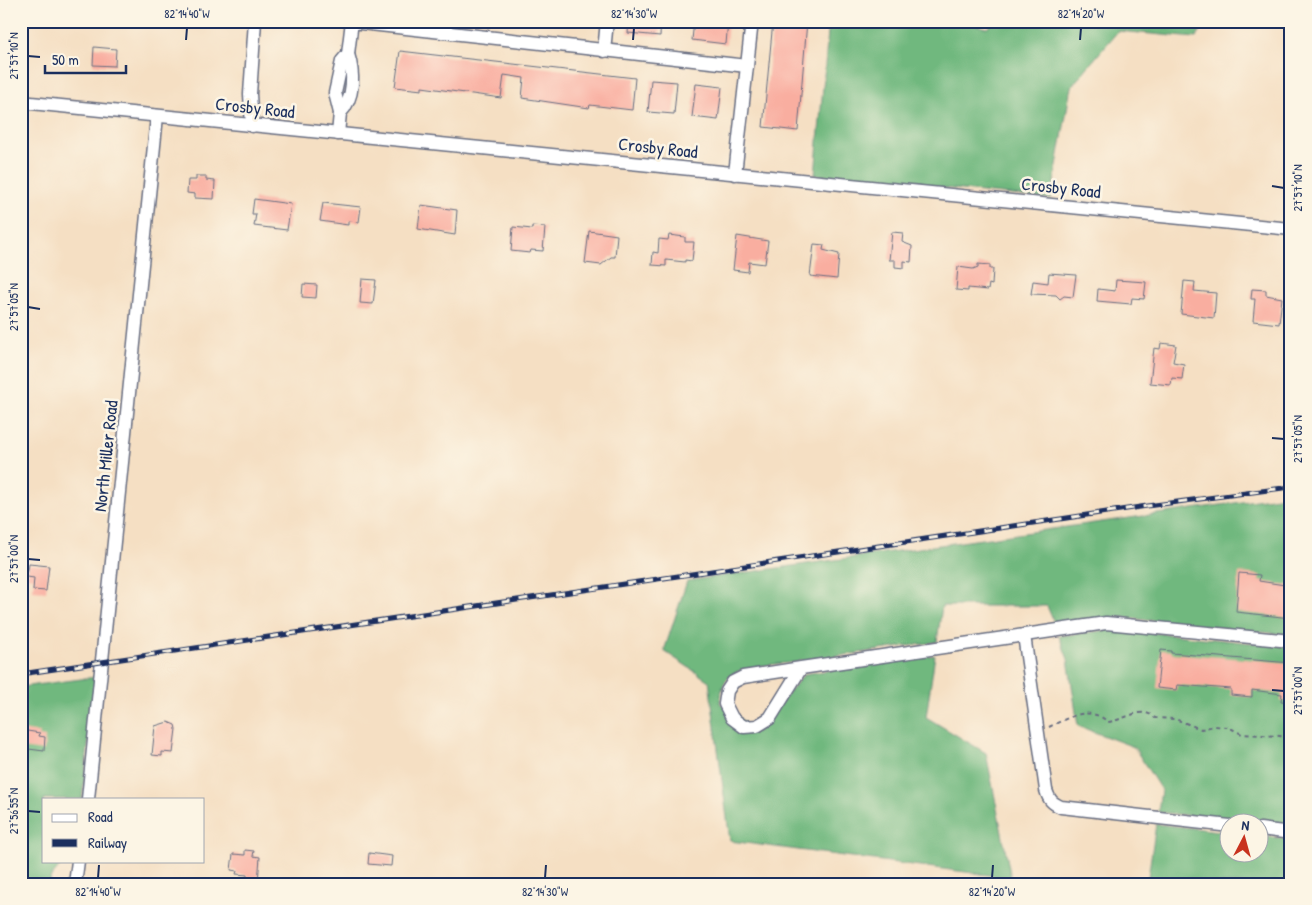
<svg xmlns="http://www.w3.org/2000/svg" width="1312" height="905" font-family="'Patrick Hand',sans-serif">
<style>
.forest{fill:#70b87e;stroke:#46746e}
.building{fill:#f9aea0}
.lines{fill:none;stroke-linecap:round;stroke-linejoin:round}
.minor-casing{stroke:#676d81;stroke-width:15}
.path{stroke:#676d81;stroke-width:2;stroke-dasharray:4 4;stroke-linecap:butt}
.minor{stroke:#fff;stroke-width:12}
.rail-casing{stroke:#1b2f5e;stroke-width:5}
.rail{stroke:#fcf5e5;stroke-width:3;stroke-dasharray:9;stroke-linecap:butt}
.ticks{fill:none;stroke:#1b2f5e;stroke-width:2}
.labels{text-anchor:middle;stroke-width:5;stroke-linejoin:round;paint-order:stroke}
.street-label{font-size:18px;fill:#1b2f5e;stroke:#fcf5e5}
.neatline{fill:none;stroke:#1b2f5e;stroke-width:2}
.ticks-label{font-size:12px;text-anchor:middle;fill:#1b2f5e}
</style>
<rect width="100%" height="100%" fill="#fcf5e5"/>
<filter id="ink" filterUnits="userSpaceOnUse"><feTurbulence type="fractalNoise" baseFrequency=".02" numOctaves="2"/><feDisplacementMap in="SourceGraphic" scale="10" xChannelSelector="R" yChannelSelector="G"/><feConvolveMatrix kernelMatrix="1 2 1 2 8 2 1 2 1" color-interpolation-filters="sRGB"/></filter>
<filter id="wash" filterUnits="userSpaceOnUse"><feTurbulence type="fractalNoise" baseFrequency=".0096" numOctaves="4" result="noise"/><feDisplacementMap in="SourceGraphic" scale="20" xChannelSelector="R" yChannelSelector="G"/><feGaussianBlur stdDeviation="1.12" result="paint"/><feColorMatrix in="noise" values="0 0 0 0 0 0 0 0 0 0 0 0 0 0 0 0 0 1.4 0 .05"/><feComposite in="paint" operator="in"/></filter>
<g filter="url(#wash)">
<rect width="100%" height="100%" fill="#f5dfc3"/>
<g class="forest">
<path d="M829 21H963L987 28 996 21H1207L1196 38 1118 31 1071 87 1051 199 815 175Z"/>
<path d="M1291 495V635L1118 617 1055 625 1047 606H942L937 642 802 661 800 659 798 662C781 664 741 665 729 677 722 684 721 694 720 703L757 732 804 674 935 655 926 717 986 753 1011 878 730 841 709 681 664 651 687 581Z"/>
<path d="M1117 629 1291 647V827L1158 812 1161 790 1134 747 1078 726 1068 659 1059 636Z"/>
<path d="M96 677 82 799H44V861H65L50 878 51 884H21V687Z"/>
<path d="M1156 824 1229 832 1230 852H1260V836L1291 839V884H1147Z"/>
</g>
<g id="blocks">
<g class="building">
<path d="M629 21H661L660 36 628 33Z"/>
<path d="M694 21H728L726 44 692 40Z"/>
<path d="M773 21H807L798 131 763 127Z"/>
<path d="M94 47 116 49 115 66 93 65Z"/>
<path d="M400 51 635 78 632 110 590 105 589 108 522 98 524 78 504 75 501 98 422 87V90L395 87Z"/>
<path d="M651 80 677 82 674 114 648 112Z"/>
<path d="M696 84 722 87 718 120 692 117Z"/>
<path d="M196 176H206V180L215 181 214 199 195 198V194L187 193 188 180H196Z"/>
<path d="M254 199 291 204 287 230 254 226 256 214H252Z"/>
<path d="M323 203 361 207 359 222 348 221V225L320 221Z"/>
<path d="M421 205 457 210 455 235 418 229Z"/>
<path d="M532 226 545 227 543 251 531 250 530 253 511 251 513 227 532 229Z"/>
<path d="M589 231 617 235 615 257H611L601 265 585 263Z"/>
<path d="M892 232 903 233 902 242 912 246 911 262 904 261V268L895 267V260H889Z"/>
<path d="M669 235 685 237V242H694L692 261 685 260V262L666 260V266L652 265 653 252 658 253 659 239 668 240Z"/>
<path d="M737 236 768 241 765 264 749 262 748 272 733 270Z"/>
<path d="M814 244 824 245 823 250 839 254 837 279 810 276Z"/>
<path d="M978 264 990 265V269H993L992 285 989 284 988 290 968 288V291L956 290 958 267 973 269 978 267Z"/>
<path d="M1049 273 1076 275 1073 297 1064 296 1060 299 1056 295 1031 294 1033 281 1048 283Z"/>
<path d="M362 279 376 280 373 304 360 303Z"/>
<path d="M1116 280 1146 282 1144 299 1132 298 1131 304 1097 301 1098 289 1115 291Z"/>
<path d="M1184 281 1195 282 1194 291 1216 293 1214 318 1181 314Z"/>
<path d="M303 284 317 285 316 298 302 297Z"/>
<path d="M1252 289 1266 290V295L1282 298 1279 324 1253 321 1255 299H1251Z"/>
<path d="M1161 343 1176 345 1173 362 1184 364 1182 379 1172 378 1171 385 1150 383 1154 348 1160 349Z"/>
<path d="M29 564 49 566 46 591 33 590 34 578 27 577Z"/>
<path d="M1239 573 1260 575 1259 581 1291 586V618L1236 612Z"/>
<path d="M1161 650 1171 651V653L1291 663V702L1281 701 1282 694 1252 690V697L1231 695V689L1177 685 1176 690 1157 688Z"/>
<path d="M168 722 175 725 176 729 173 753 162 752V756L152 755 155 726Z"/>
<path d="M21 730 40 733 39 736 45 737 44 751 21 748Z"/>
<path d="M245 850 254 851 253 856 260 857 258 882 247 881V875L236 874 237 871 231 870 233 854 245 855Z"/>
<path d="M369 853 392 856 391 866 368 864Z"/>
</g>
</g>
</g>
<g filter="url(#ink)">
<use href="#blocks" fill-opacity="0" stroke="#676d81" stroke-width="1"/>
<g class="lines">
<g class="minor-casing">
<g id="minor">
<path d="M352 22 747 66"/>
<path d="M604 51 607 21"/>
<path d="M21 102 1291 229"/>
<path d="M340 113C355 98 354 73 348 54"/>
<path d="M252 126 250 94 255 21"/>
<path d="M338 134 340 113 335 93 342 61 348 54 352 21"/>
<path d="M735 174 752 21"/>
<path d="M1024 635 1046 790C1049 800 1052 803 1061 807L1230 826"/>
<path d="M801 668 770 718 757 726 744 727 732 718 725 704 727 691 733 682 743 677 801 668 1106 623 1291 641"/>
<path d="M88 799 157 116"/>
<path d="M1260 829 1291 833"/>
<path d="M75 884 78 861"/>
</g>
</g>
<path class="path" d="M1049 727C1070 717 1088 705 1108 722 1125 720 1142 705 1155 718L1175 719 1201 729 1214 726 1228 727 1242 734 1280 736 1291 740"/>
<use href="#minor" class="minor"/>
<g class="rail-casing">
<path id="rail" d="M21 674 1147 506 1291 487"/>
</g>
<use href="#rail" class="rail"/>
</g>
</g>
<path class="ticks" d="M186 40 187 28M633 40 634 28M1080 40 1081 28M28 56 40 57M1272 186 1284 188M28 307 40 309M1272 438 1284 439M28 559 40 560M1272 690 1284 691M28 811 40 812M98 878 99 865M545 878 546 865M992 878 993 865"/>
<g class="labels">
<g class="street-label">
<text transform="translate(255 108) rotate(6)" y="6">Crosby Road</text>
<text transform="translate(658 148) rotate(6)" y="6">Crosby Road</text>
<text transform="translate(1061 188) rotate(6)" y="6">Crosby Road</text>
<text transform="translate(106 456) rotate(-84)" y="6">North Miller Road</text>
</g>
</g>
<rect width="1312" height="905" fill="none" stroke="#fcf5e5" stroke-width="55"/>
<rect x="42" y="798" width="162" height="65" fill="#fcf5e5" stroke="#a2a6af"/>
<rect x="52" y="814" width="25" height="8" fill="#ffffff" stroke="#a2a6af"/>
<text x="88" y="822" font-size="15" fill="#1b2f5e">Road</text>
<rect x="52" y="839" width="25" height="8" fill="#1b2f5e" stroke="#a2a6af"/>
<text x="88" y="848" font-size="15" fill="#1b2f5e">Railway</text>
<g transform="translate(1244 838) rotate(6)"><circle r="24" fill="#fcf5e5" stroke="#a2a6af"/>
<path d="M0-4L9 19L0 12L-9 19Z" fill="#c8321e"/>
<text y="-8" font-size="14" font-weight="bold" text-anchor="middle" fill="#1b2f5e">N</text>
</g>
<path d="M45 65v8h81v-8" fill="none" stroke="#1b2f5e" stroke-width="2.5"/>
<text x="52" y="65" font-size="15" fill="#1b2f5e" stroke="#fcf5e5" stroke-width="4" paint-order="stroke">50 m</text>
<rect x="28" y="28" width="1256" height="850" class="neatline"/>
<g class="ticks-label">
<text x="187" y="18">82°14'40"W</text>
<text x="634" y="18">82°14'30"W</text>
<text x="1081" y="18">82°14'20"W</text>
<text transform="translate(14 56) rotate(-90)" y="4">27°57'10"N</text>
<text transform="translate(1298 188) rotate(-90)" y="4">27°57'10"N</text>
<text transform="translate(14 307) rotate(-90)" y="4">27°57'05"N</text>
<text transform="translate(1298 439) rotate(-90)" y="4">27°57'05"N</text>
<text transform="translate(14 559) rotate(-90)" y="4">27°57'00"N</text>
<text transform="translate(1298 691) rotate(-90)" y="4">27°57'00"N</text>
<text transform="translate(14 811) rotate(-90)" y="4">27°56'55"N</text>
<text x="98" y="896">82°14'40"W</text>
<text x="545" y="896">82°14'30"W</text>
<text x="992" y="896">82°14'20"W</text>
</g>
</svg>
